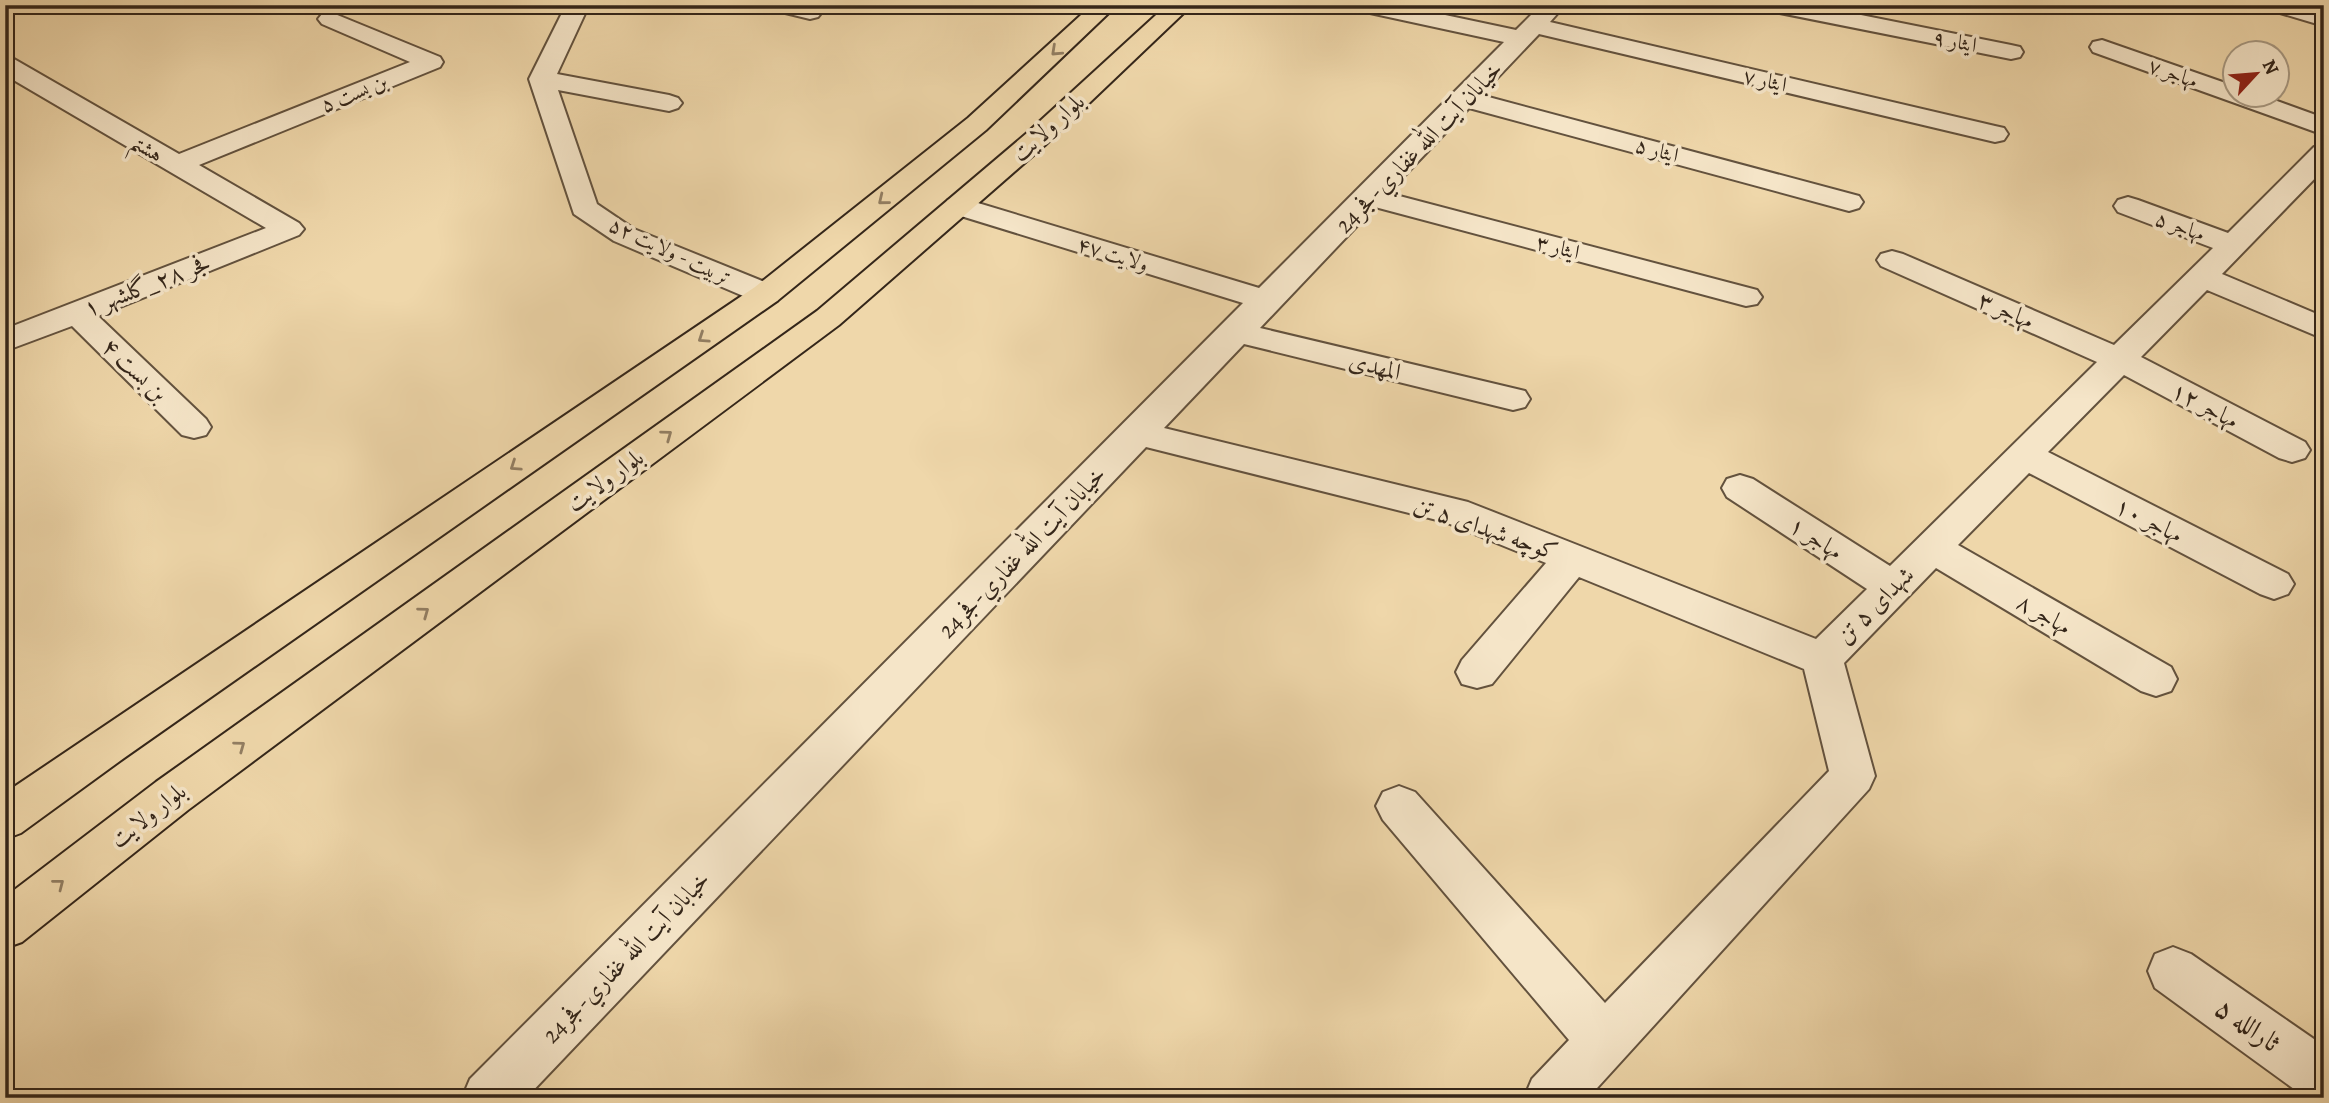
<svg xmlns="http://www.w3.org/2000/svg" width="2329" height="1103" font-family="Alegreya,Amiri,serif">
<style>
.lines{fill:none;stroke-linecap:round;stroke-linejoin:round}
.minor-casing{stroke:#63523e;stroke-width:4}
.primary-casing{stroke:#34261a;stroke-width:4}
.minor{fill:#f5e5c8;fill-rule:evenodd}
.primary{fill:#efd7aa;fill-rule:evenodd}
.oneway{stroke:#927e62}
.labels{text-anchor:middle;stroke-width:7;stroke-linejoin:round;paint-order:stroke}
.far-street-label{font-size:21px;fill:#34261a;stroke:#f5e5c8}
.street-label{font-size:24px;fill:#34261a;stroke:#f5e5c8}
.near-street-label{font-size:28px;fill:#34261a;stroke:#f5e5c8}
</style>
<rect width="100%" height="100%" fill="#efd7aa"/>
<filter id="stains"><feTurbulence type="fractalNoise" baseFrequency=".00286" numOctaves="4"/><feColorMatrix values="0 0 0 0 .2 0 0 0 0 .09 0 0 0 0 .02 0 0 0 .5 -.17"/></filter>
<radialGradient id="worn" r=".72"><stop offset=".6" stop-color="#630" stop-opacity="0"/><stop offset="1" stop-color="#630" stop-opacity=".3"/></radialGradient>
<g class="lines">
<g class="minor-casing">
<g id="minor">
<path d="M566 5H589L557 74 669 95 678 98 682 103 678 108 669 111 558 90 597 204 634 229 777 287 782 294 777 301 766 303 755 301 614 241 574 214 529 79Z"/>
<path d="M770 5 818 7 822 12 818 17 810 19 773 10Z"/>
<path d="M1368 5H1398L1516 30 1541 5H1565L1550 22 1995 126 2004 128 2008 134 2004 140 1995 142 1539 34 1481 95 1859 196 1863 202 1859 208 1849 211 1469 108 1388 193 1757 290 1762 297 1757 304 1746 306 1375 207 1260 328 1525 391 1530 399 1525 407 1513 410 1244 344 1164 428 1468 502 1816 639 1867 589 1727 497 1722 488 1727 479 1740 475 1753 479 1890 566 2097 362 1881 266 1877 260 1881 254 1892 251 1903 254 2114 345 2213 248 2118 212 2114 206 2118 200 2128 197 2138 200 2228 233 2314 147 2324 145V169L2222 274 2324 317V339L2207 290 2141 357 2305 442 2310 450 2305 458 2292 462 2279 458 2124 375 2048 452 2288 574 2294 584 2288 594 2274 599 2260 594 2029 473 1958 545 2171 667 2177 679 2171 691 2156 696 2141 691 1936 568 1844 663 1875 776 1869 789 1588 1098H1524L1532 1079 1569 1040 1383 820 1376 806 1383 792 1399 786 1415 792 1605 1003 1829 771 1804 669 1579 577 1492 684 1477 688 1462 684 1456 672 1462 660 1546 563 1445 522 1146 447 526 1098H462L470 1079 1243 303 948 212 944 206 948 200 958 197 968 200 1259 288 1504 42 1370 13 1366 8Z"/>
<path d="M1764 5H1811L2011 45 2020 47 2023 52 2020 57 2011 59 1775 12 1767 10Z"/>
<path d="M2267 5H2303L2324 11V26L2270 10Z"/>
<path d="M330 12 440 57 443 62 440 67 199 165 299 223 304 229 299 235 98 316 206 419 211 427 206 435 194 438 182 435 72 326 5 351V329L266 228 5 75V57L14 59 179 154 410 62 322 24 318 19 322 14Z"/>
<path d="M2102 40 2234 86V94H2258L2324 118V135L2093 52 2090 47 2093 42Z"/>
<path d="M2173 947 2191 954 2324 1046V1098L2305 1097 2155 988 2148 971 2155 954Z"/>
</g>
</g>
<g class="primary-casing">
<g id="primary">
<path d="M1092 5H1117L986 130 777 301 124 758 21 833 5 839V793L755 287 968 118Z"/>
<path d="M1167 5H1192L1045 145 839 325 188 810 22 942 5 948V897L156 782 817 311 1027 133Z"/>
</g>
</g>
<use href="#minor" class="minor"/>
<use href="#primary" class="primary"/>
</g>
<defs><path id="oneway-chevron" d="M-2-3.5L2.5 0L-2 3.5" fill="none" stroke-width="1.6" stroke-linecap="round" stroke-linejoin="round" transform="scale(1.75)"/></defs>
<g class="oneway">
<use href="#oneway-chevron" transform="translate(1056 51) rotate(137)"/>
<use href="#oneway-chevron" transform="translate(883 200) rotate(141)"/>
<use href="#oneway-chevron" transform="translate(703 338) rotate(146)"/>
<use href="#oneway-chevron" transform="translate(667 435) rotate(-36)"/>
<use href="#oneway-chevron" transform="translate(515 466) rotate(146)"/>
<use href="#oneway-chevron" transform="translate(424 612) rotate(-36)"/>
<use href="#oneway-chevron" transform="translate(240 746) rotate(-36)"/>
<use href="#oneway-chevron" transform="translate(59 884) rotate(-38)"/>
</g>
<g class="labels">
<g class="far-street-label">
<text transform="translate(1955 41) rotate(11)" y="7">ایثار ۹</text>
<text transform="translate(2173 73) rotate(20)" y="7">مهاجر ۷</text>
<text transform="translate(1765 80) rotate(13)" y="7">ایثار ۷</text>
<text transform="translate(354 93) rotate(-22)" y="7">بن بست ۵</text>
<text transform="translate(147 148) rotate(31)" y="7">هشتم</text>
<text transform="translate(1657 150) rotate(15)" y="7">ایثار ۵</text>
<text transform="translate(2180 226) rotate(20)" y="7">مهاجر ۵</text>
<text transform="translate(1558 247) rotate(15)" y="7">ایثار ۳</text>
<text transform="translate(670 251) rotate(25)" y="7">تربیت - ولایت ۵۲</text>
<text transform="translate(1113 254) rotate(17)" y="7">ولایت ۴۷</text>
</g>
<g class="street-label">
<text transform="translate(1048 127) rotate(-42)" y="8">بلوار ولایت</text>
<text transform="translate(1419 147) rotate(-46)" y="8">خيابان آيت الله غفاري-فجر24</text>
<text transform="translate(147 285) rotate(-21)" y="8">فجر ۲۸_گلشهر ۱</text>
<text transform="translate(2006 310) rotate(24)" y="8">مهاجر ۳</text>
<text transform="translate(1375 366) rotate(14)" y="8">المهدی</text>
<text transform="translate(135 370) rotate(44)" y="8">بن بست ۴</text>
<text transform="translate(2205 405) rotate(28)" y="8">مهاجر ۱۲</text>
<text transform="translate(605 480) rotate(-36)" y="8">بلوار ولایت</text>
<text transform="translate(2149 520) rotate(27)" y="8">مهاجر ۱۰</text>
<text transform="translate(1486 528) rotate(19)" y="8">کوچه شهدای ۵ تن</text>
<text transform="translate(1816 538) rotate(33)" y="8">مهاجر ۱</text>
<text transform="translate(1022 552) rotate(-46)" y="8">خيابان آيت الله غفاري-فجر24</text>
<text transform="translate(1875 605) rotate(-45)" y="8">شهدای ۵ تن</text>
<text transform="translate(2044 614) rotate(30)" y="8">مهاجر ۸</text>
<text transform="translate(148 815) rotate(-38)" y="8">بلوار ولایت</text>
<text transform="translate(626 957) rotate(-46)" y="8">خيابان آيت الله غفاري-فجر24</text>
</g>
<g class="near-street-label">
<text transform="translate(2248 1024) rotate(35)" y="10">ثارالله ۵</text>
</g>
</g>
<rect width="2329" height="1103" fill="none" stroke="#efd7aa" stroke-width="28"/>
<rect x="7" y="7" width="2315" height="1089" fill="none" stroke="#34261a" stroke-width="3.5"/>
<rect x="14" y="14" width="2301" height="1075" fill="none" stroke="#34261a" stroke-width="2"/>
<g transform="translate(2256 74) rotate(64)"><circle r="33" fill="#f5e5c8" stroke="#a89982" stroke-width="2"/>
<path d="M0-5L12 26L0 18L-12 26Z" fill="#8f2418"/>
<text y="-10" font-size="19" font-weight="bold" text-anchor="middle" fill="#34261a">N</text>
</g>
<rect width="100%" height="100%" filter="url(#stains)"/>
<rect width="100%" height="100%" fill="url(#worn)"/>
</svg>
